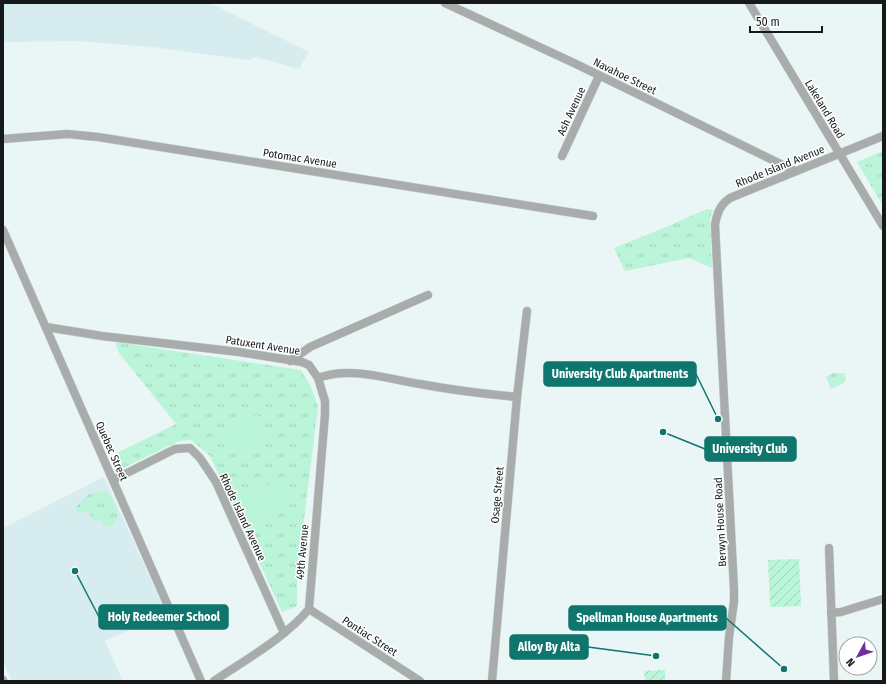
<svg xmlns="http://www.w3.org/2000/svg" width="886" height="684" font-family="'Fira Sans Condensed',sans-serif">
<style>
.built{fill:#d7ecee}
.grass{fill:url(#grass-tufts)}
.garden{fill:url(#garden-furrows)}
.pitch{fill:#baf5d9}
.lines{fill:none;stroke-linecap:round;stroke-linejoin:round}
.minor-casing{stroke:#c8d2d3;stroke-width:9}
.minor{stroke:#a8adac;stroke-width:8}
.labels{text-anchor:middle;stroke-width:3;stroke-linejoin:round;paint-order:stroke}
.street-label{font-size:11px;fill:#151919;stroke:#fff}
.leader{fill:none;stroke:#0f766e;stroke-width:1.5}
.callout-dot{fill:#0f766e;stroke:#fff;stroke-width:1.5}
.callout{fill:#0f766e;stroke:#0f766e;stroke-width:1.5}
.callout-label{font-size:12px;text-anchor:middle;font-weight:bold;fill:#fff}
</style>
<defs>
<pattern id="grass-tufts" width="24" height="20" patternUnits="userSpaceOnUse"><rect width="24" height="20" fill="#baf5d9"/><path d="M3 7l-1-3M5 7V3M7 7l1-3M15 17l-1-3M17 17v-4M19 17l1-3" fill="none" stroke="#9fd1ba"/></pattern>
<pattern id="garden-furrows" width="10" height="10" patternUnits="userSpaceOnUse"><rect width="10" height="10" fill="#baf5d9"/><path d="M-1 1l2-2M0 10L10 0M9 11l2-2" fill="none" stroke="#9fd1ba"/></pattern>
</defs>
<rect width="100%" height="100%" fill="#eaf5f6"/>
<g class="built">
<path d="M3 3H210L309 52 299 69 256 57 249 60 152 47 77 41 3 42Z"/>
<path d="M104 477 166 613 105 641 123 681H12L3 662V528Z"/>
</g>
<g class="grass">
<path d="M883 151V206L857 162Z"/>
<path d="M707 209 713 210 710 219 712 268 689 258 625 271 614 248 666 227Z"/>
<path d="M115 342 301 370 311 387 318 407 297 576V606L282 612 210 456 191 440 179 441 123 468 117 453 176 424 119 353Z"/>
<path d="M833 373H844L846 378 844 383 831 389 826 377Z"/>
<path d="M97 491 106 492 112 498 118 514 114 525 111 527 104 525 101 519 94 522 88 511 79 514 75 508 90 493 91 495Z"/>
</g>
<g class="garden">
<path d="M799 559 801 606 770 607 768 560Z"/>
<path d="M665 670V681H645L644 671Z"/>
</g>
<g class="pitch">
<path d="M258 414 270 438 234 455 222 432Z"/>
<path d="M281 479 293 503 246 525 234 500Z"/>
</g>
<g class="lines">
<g class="minor-casing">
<g id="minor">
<path d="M445 3 576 64 795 171"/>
<path d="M749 3 883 226"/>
<path d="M3 139 67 134 98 137 593 216"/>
<path d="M562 156 599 76"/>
<path d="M3 230 201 681"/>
<path d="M46 327 102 336 239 352 302 362 309 365 318 378C351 366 387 379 420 384 452 390 485 394 517 397"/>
<path d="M290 361 310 347 428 295"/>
<path d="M113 480 175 449 190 448 200 458 216 482 284 633"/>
<path d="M829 548 834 681"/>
<path d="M309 609 420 681"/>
<path d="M831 613 841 612 883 599"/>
<path d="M3 680V681"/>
<path d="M214 681C245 660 285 638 309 609L325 414V401L318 378"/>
<path d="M492 681 517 397 527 311"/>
<path d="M726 681 729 637 734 602V589L715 225C717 213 720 205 730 198L883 136"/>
</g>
</g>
<use href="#minor" class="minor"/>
</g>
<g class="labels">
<g class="street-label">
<text transform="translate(625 76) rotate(26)" y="4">Navahoe Street</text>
<text transform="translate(825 109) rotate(59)" y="4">Lakeland Road</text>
<text transform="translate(571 111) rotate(-65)" y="4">Ash Avenue</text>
<text transform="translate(300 158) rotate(9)" y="4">Potomac Avenue</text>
<text transform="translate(780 166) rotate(-22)" y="4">Rhode Island Avenue</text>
<text transform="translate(263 345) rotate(9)" y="4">Patuxent Avenue</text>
<text transform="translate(112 451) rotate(66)" y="4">Quebec Street</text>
<text transform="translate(497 495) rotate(-85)" y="4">Osage Street</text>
<text transform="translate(243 517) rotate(65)" y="4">Rhode Island Avenue</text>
<text transform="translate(720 522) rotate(-93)" y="4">Berwyn House Road</text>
<text transform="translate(302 552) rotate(-85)" y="4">49th Avenue</text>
<text transform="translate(370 636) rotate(33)" y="4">Pontiac Street</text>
</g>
</g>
<path class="leader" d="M718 419L696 374M663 432L705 449M75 571L99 617M784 669L726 618M656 656L588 647"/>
<g class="callout-dot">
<circle cx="718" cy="419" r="4"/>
<circle cx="663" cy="432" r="4"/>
<circle cx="75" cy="571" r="4"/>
<circle cx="784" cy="669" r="4"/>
<circle cx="656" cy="656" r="4"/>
</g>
<g class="callout">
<rect x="544" y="362" width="152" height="24" rx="4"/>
<rect x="705" y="437" width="91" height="24" rx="4"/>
<rect x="99" y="605" width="129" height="24" rx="4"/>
<rect x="569" y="606" width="157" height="24" rx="4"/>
<rect x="510" y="635" width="78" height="24" rx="4"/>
</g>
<g class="callout-label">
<text x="620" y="378">University Club Apartments</text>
<text x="750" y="453">University Club</text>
<text x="164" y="621">Holy Redeemer School</text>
<text x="647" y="622">Spellman House Apartments</text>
<text x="549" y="651">Alloy By Alta</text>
</g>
<rect width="886" height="684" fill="none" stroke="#151919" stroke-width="8"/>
<g transform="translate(858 656) rotate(230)"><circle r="19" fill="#ffffff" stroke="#a1a3a3"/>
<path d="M0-3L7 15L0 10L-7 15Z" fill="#6f2da2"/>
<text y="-6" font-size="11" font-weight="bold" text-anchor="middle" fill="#151919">N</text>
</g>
<path d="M750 26v6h72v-6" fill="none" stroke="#151919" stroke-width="2"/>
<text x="756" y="26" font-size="12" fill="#151919" stroke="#ffffff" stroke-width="3" paint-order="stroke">50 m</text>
</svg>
